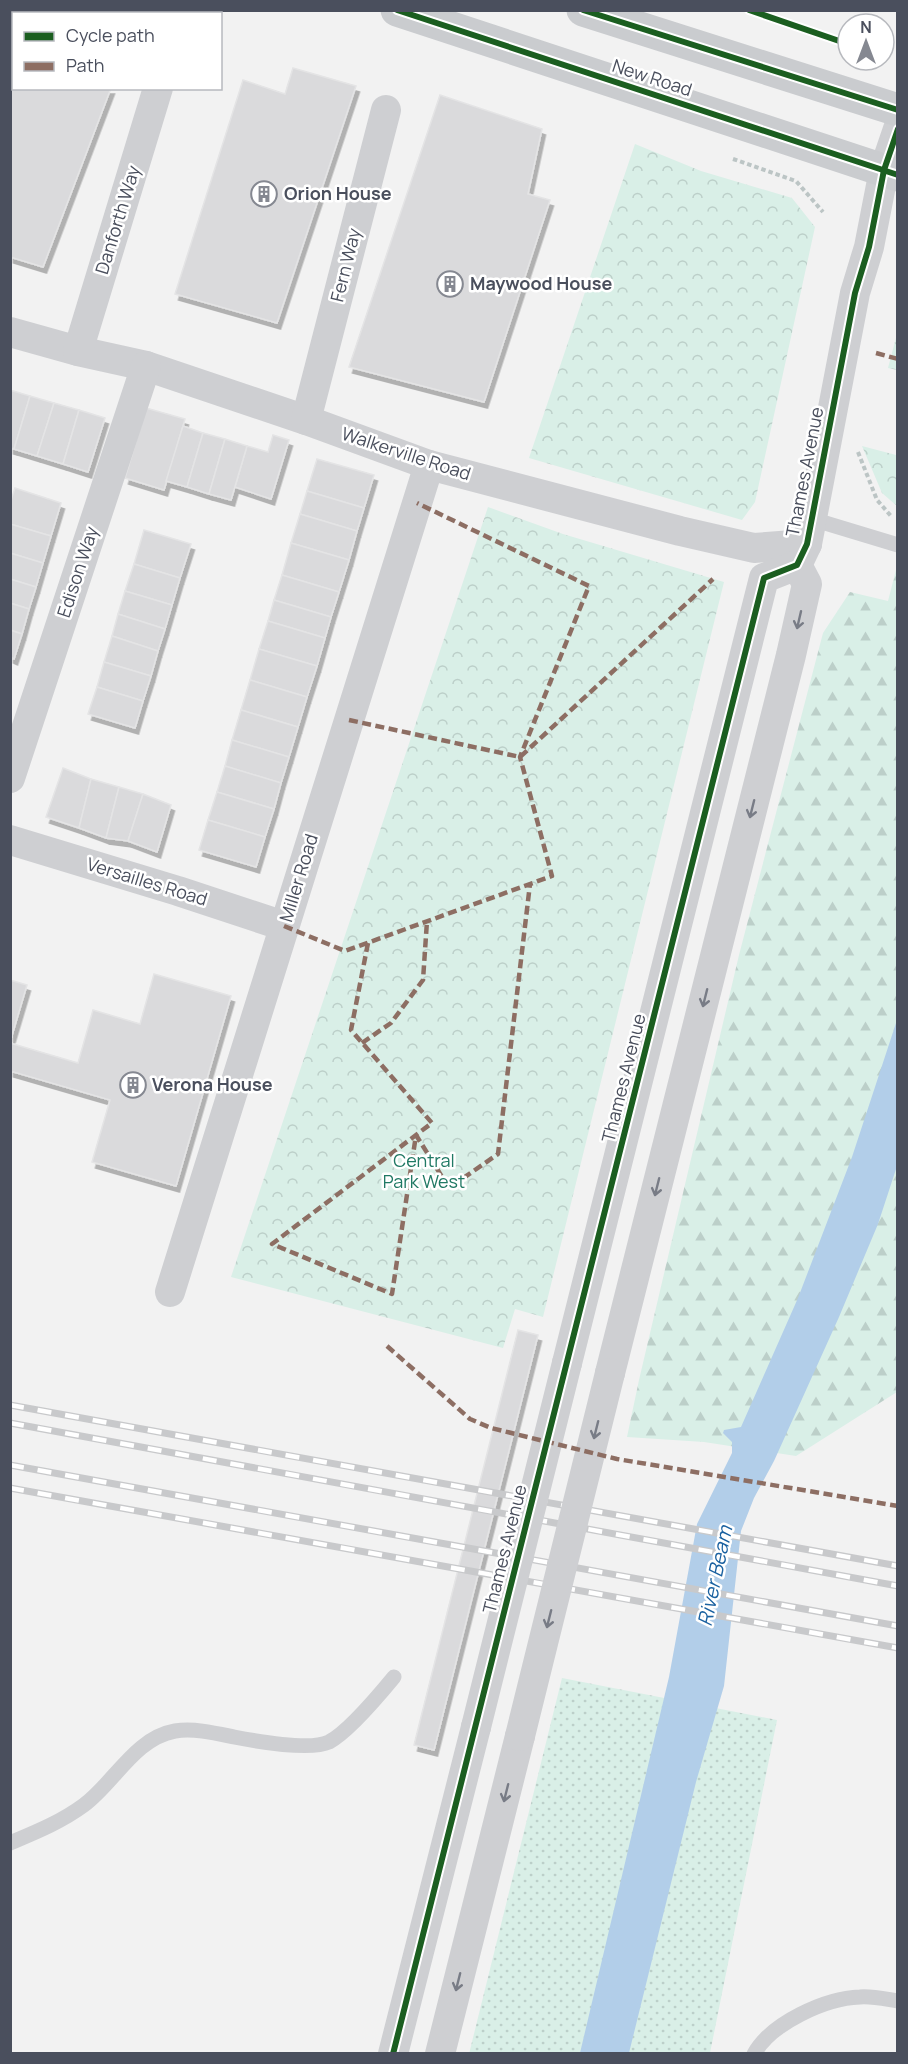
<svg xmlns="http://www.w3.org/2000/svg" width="908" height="2064" font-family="Manrope,sans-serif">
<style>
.grass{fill:url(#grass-dots)}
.forest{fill:url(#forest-firs)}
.park{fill:url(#park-crowns)}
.water{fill:#b2cee9}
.building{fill:#dadadc;stroke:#e4e4e5;stroke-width:1.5;filter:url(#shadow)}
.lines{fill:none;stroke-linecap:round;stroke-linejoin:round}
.path{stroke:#bcc5c5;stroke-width:4;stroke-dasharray:4.5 3;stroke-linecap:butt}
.lane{stroke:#cecfd2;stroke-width:15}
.street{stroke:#cecfd2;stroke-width:30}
.primary{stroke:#cacccf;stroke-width:33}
.rail-casing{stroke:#c8c9cb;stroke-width:7}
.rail{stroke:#fff;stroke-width:4.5;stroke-dasharray:14;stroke-linecap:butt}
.street-bridge{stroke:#cecfd2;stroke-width:30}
.quiet{stroke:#8d6e63;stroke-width:4.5;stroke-dasharray:9 4.5;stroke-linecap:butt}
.cycleway-casing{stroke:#fff;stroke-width:10}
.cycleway{stroke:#1b5e20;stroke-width:6}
.oneway{stroke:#787c86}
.labels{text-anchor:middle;stroke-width:5;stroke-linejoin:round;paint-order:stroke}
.street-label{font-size:18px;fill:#4a4f5d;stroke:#fff}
.poi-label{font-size:18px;font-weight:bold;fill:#4a4f5d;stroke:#fff;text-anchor:start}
.park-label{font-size:18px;fill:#207964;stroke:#fff}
.water-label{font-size:20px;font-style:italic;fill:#1a61a0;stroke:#fff}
</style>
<defs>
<pattern id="grass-dots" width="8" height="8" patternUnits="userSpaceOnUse" patternTransform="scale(1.5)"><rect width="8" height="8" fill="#d9efe7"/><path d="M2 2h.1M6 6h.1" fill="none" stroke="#bccfc9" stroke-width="1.8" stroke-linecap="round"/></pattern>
<pattern id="forest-firs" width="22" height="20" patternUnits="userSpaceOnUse" patternTransform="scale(1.5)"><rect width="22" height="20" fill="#d9efe7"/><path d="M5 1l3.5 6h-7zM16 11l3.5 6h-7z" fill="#bccfc9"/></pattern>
<pattern id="park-crowns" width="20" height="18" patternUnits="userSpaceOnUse" patternTransform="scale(1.5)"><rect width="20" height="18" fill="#d9efe7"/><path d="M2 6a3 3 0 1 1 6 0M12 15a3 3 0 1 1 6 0" fill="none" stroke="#bccfc9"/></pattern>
<filter id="shadow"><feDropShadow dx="3.5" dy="6" stdDeviation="0" flood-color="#0004"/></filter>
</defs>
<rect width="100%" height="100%" fill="#f2f2f2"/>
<path class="grass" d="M562 1678 777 1720 710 2053 469 2054Z"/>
<path class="forest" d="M897 566V1392L796 1456 704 1442 627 1437 639 1380 739 955 823 633 850 592 888 601Z"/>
<g class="park">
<path d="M635 144 701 171 792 198 815 227 755 502 742 520 529 458Z"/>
<path d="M897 334V370L888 368Z"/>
<path d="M862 446 896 455 897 449V506L882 493Z"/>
<path d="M488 507 563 534 724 582 543 1317 515 1309 503 1348 231 1277Z"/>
</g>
<path class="water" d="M897 1020V1166L878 1224 839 1317 774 1461 754 1498 741 1531 724 1686 696 1782 629 2053H580L669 1677 697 1524 732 1453V1442L723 1433 724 1430 741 1427 798 1298 852 1157Z"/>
<g class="building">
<path d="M10 10H141L140 14H14V88H111L43 267 10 257Z"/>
<path d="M293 68 356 86 277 323 175 294 243 80 285 94Z"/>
<path d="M440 95 542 129 528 194 550 200 484 402 349 367Z"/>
<path d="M10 390 30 396 14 449 10 448Z"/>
<path d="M30 396 54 403 37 456 14 449Z"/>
<path d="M54 403 79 410 63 464 37 456Z"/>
<path d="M146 408 185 419 164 490 125 478Z"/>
<path d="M79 410 105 418 88 472 63 464Z"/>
<path d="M183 426 203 433 187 487 166 481Z"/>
<path d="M203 433 225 439 209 494 187 487Z"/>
<path d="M273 435 289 440 271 499 235 487 247 446 268 452Z"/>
<path d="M225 439 247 446 231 500 209 494Z"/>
<path d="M317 459 374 475 364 508 307 491Z"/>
<path d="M15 488 61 503 51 536 10 524V503Z"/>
<path d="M307 491 364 508 357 531 300 514Z"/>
<path d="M300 514 357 531 349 560 291 543Z"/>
<path d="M10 524 51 536 43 563 10 553Z"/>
<path d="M144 530 191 544 180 578 134 564Z"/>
<path d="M291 543 349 560 339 592 282 575Z"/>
<path d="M10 553 43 563 36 587 10 579Z"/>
<path d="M134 564 180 578 172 605 125 591Z"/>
<path d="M282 575 339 592 331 617 274 600Z"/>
<path d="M10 579 36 587 29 609 10 603Z"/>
<path d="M125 591 172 605 165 629 118 614Z"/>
<path d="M274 600 331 617 325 638 268 621Z"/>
<path d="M10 603 29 609 22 634 10 630Z"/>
<path d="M118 614 165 629 158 651 112 636Z"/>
<path d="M268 621 325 638 317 666 259 649Z"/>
<path d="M10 630 22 634 14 659 10 657Z"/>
<path d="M112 636 158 651 151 676 104 662Z"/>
<path d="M259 649 317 666 307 697 250 680Z"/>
<path d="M104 662 151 676 143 701 97 687Z"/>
<path d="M250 680 307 697 298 727 241 710Z"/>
<path d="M97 687 143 701 135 728 88 714Z"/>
<path d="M241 710 298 727 289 757 232 740Z"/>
<path d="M232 740 289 757 281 783 225 766Z"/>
<path d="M225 766 281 783 274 809 217 792Z"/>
<path d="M63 768 91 779 79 828 46 817Z"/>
<path d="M91 779 119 787 106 838 79 828Z"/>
<path d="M119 787 143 794 128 841 106 838Z"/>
<path d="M217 792 274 809 265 837 208 820Z"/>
<path d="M143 794 171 805 157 852 128 841Z"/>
<path d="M208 820 265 837 256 867 199 850Z"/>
<path d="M154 974 231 996 176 1186 92 1162 110 1100 10 1071V1043L78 1063 93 1010 140 1024Z"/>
<path d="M10 980 27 985 10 1042Z"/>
<path d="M518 1330 538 1335 434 1750 414 1745Z"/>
</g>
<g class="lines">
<g class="path">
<path d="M733 159 796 181 823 212"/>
<path d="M858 452 877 500 891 516"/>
</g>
<g class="lane">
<path d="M812 519 898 545"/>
<path d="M10 1843C36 1832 61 1822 84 1805 114 1783 135 1738 175 1731 194 1728 215 1733 234 1737 255 1741 310 1751 329 1742 348 1732 380 1694 394 1677"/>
<path d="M754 2054C771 2023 826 1998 860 1997 872 1996 885 1999 898 2001"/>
</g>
<g class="street">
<path d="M10 332 78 351 146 366 306 420 429 465 680 531 754 548 807 544"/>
<path d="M78 351 158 88"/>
<path d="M306 420 386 110"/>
<path d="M10 778 146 366"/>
<path d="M10 840 178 891 284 926"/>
<path d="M170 1292 429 465"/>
<path d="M567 1363 764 578 797 565 807 544 855 293 869 247 884 170 898 129"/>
<path d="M610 1373 791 655 807 584 797 565"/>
<path d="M393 2054 476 1727"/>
<path d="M440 2054 520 1736"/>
</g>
<g class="primary">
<path d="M397 10 898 175"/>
<path d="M583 10 898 110"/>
</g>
<g class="rail-casing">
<g id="rail">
<path d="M10 1405 898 1566"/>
<path d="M10 1423 898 1586"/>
<path d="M10 1465 898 1626"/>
<path d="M10 1488 898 1648"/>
</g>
</g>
<use href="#rail" class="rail"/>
<g class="street-bridge">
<path d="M476 1727 567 1363"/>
<path d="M520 1736 610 1373"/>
</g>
<g class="quiet">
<path d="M876 353 898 359"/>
<path d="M349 720 520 757 713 579"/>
<path d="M284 926 345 951 552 876 520 757 589 586 417 503"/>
<path d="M368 943 351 1030 432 1123 416 1135 272 1244 392 1294 416 1135 449 1188 498 1154 530 884"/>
<path d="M362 1043 391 1023 423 980 427 921"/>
<path d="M387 1346 470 1419 491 1428 617 1459 898 1506"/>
</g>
<g class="cycleway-casing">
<g id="cycleway">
<path d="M397 10 898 175"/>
<path d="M583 10 898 110"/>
<path d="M749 10 848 44"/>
<path d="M393 2054 764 578 797 565 807 544 855 293 869 247 884 170 898 129"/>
</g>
</g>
<use href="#cycleway" class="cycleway"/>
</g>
<defs><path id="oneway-shaft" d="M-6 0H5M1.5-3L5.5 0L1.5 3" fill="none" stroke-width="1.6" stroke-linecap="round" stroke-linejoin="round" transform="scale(1.5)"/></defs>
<g class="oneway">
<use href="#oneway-shaft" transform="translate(799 620) rotate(103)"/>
<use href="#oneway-shaft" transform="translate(752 809) rotate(104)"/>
<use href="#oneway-shaft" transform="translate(705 998) rotate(104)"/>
<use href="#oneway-shaft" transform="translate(657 1187) rotate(104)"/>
<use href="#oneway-shaft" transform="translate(596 1430) rotate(104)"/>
<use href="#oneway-shaft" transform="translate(549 1619) rotate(104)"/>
<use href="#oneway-shaft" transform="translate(506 1793) rotate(104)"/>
<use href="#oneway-shaft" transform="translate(458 1982) rotate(104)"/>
</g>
<defs>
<g id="building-ring" transform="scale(1.35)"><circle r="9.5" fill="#fff" stroke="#858891" stroke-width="1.5"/><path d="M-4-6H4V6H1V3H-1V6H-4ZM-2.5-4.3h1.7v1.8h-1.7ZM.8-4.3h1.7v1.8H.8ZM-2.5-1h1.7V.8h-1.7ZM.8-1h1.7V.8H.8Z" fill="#858891"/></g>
</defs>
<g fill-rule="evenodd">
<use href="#building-ring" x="264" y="194"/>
<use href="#building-ring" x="450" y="284"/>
<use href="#building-ring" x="133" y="1085"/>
</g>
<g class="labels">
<g class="street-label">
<text transform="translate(652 78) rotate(18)" y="6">New Road</text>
<text transform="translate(118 220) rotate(-73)" y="6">Danforth Way</text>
<text transform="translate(346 265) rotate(-76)" y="6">Fern Way</text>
<text transform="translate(406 454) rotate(18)" y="6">Walkerville Road</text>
<text transform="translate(805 472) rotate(-79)" y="6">Thames Avenue</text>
<text transform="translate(78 572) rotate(-72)" y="6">Edison Way</text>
<text transform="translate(299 878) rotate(-73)" y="6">Miller Road</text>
<text transform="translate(147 882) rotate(17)" y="6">Versailles Road</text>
<text transform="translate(624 1078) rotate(-76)" y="6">Thames Avenue</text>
<text transform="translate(505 1549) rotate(-76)" y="6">Thames Avenue</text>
</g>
<g class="poi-label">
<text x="284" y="200">Orion House</text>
<text x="470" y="290">Maywood House</text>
<text x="152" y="1091">Verona House</text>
</g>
<g class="park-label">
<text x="424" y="1167">Central<tspan x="424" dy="21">Park West</tspan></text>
</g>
<g class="water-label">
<text transform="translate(715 1576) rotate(-78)" y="7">River Beam</text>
</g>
</g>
<rect width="908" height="2064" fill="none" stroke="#4a4f5d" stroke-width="24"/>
<rect x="12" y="12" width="210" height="78" fill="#ffffff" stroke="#b7b9be" stroke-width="1.5"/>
<rect x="24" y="32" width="30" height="9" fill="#1b5e20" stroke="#b7b9be" stroke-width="1.5"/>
<text x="66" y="42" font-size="18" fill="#4a4f5d">Cycle path</text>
<rect x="24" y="62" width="30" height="9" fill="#8d6e63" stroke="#b7b9be" stroke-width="1.5"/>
<text x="66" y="72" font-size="18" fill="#4a4f5d">Path</text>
<g transform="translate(866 42)"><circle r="28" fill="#ffffff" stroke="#b7b9be" stroke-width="1.5"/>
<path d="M0-4.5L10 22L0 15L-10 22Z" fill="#858891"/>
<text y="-9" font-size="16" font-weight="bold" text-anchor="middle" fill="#4a4f5d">N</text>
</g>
</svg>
